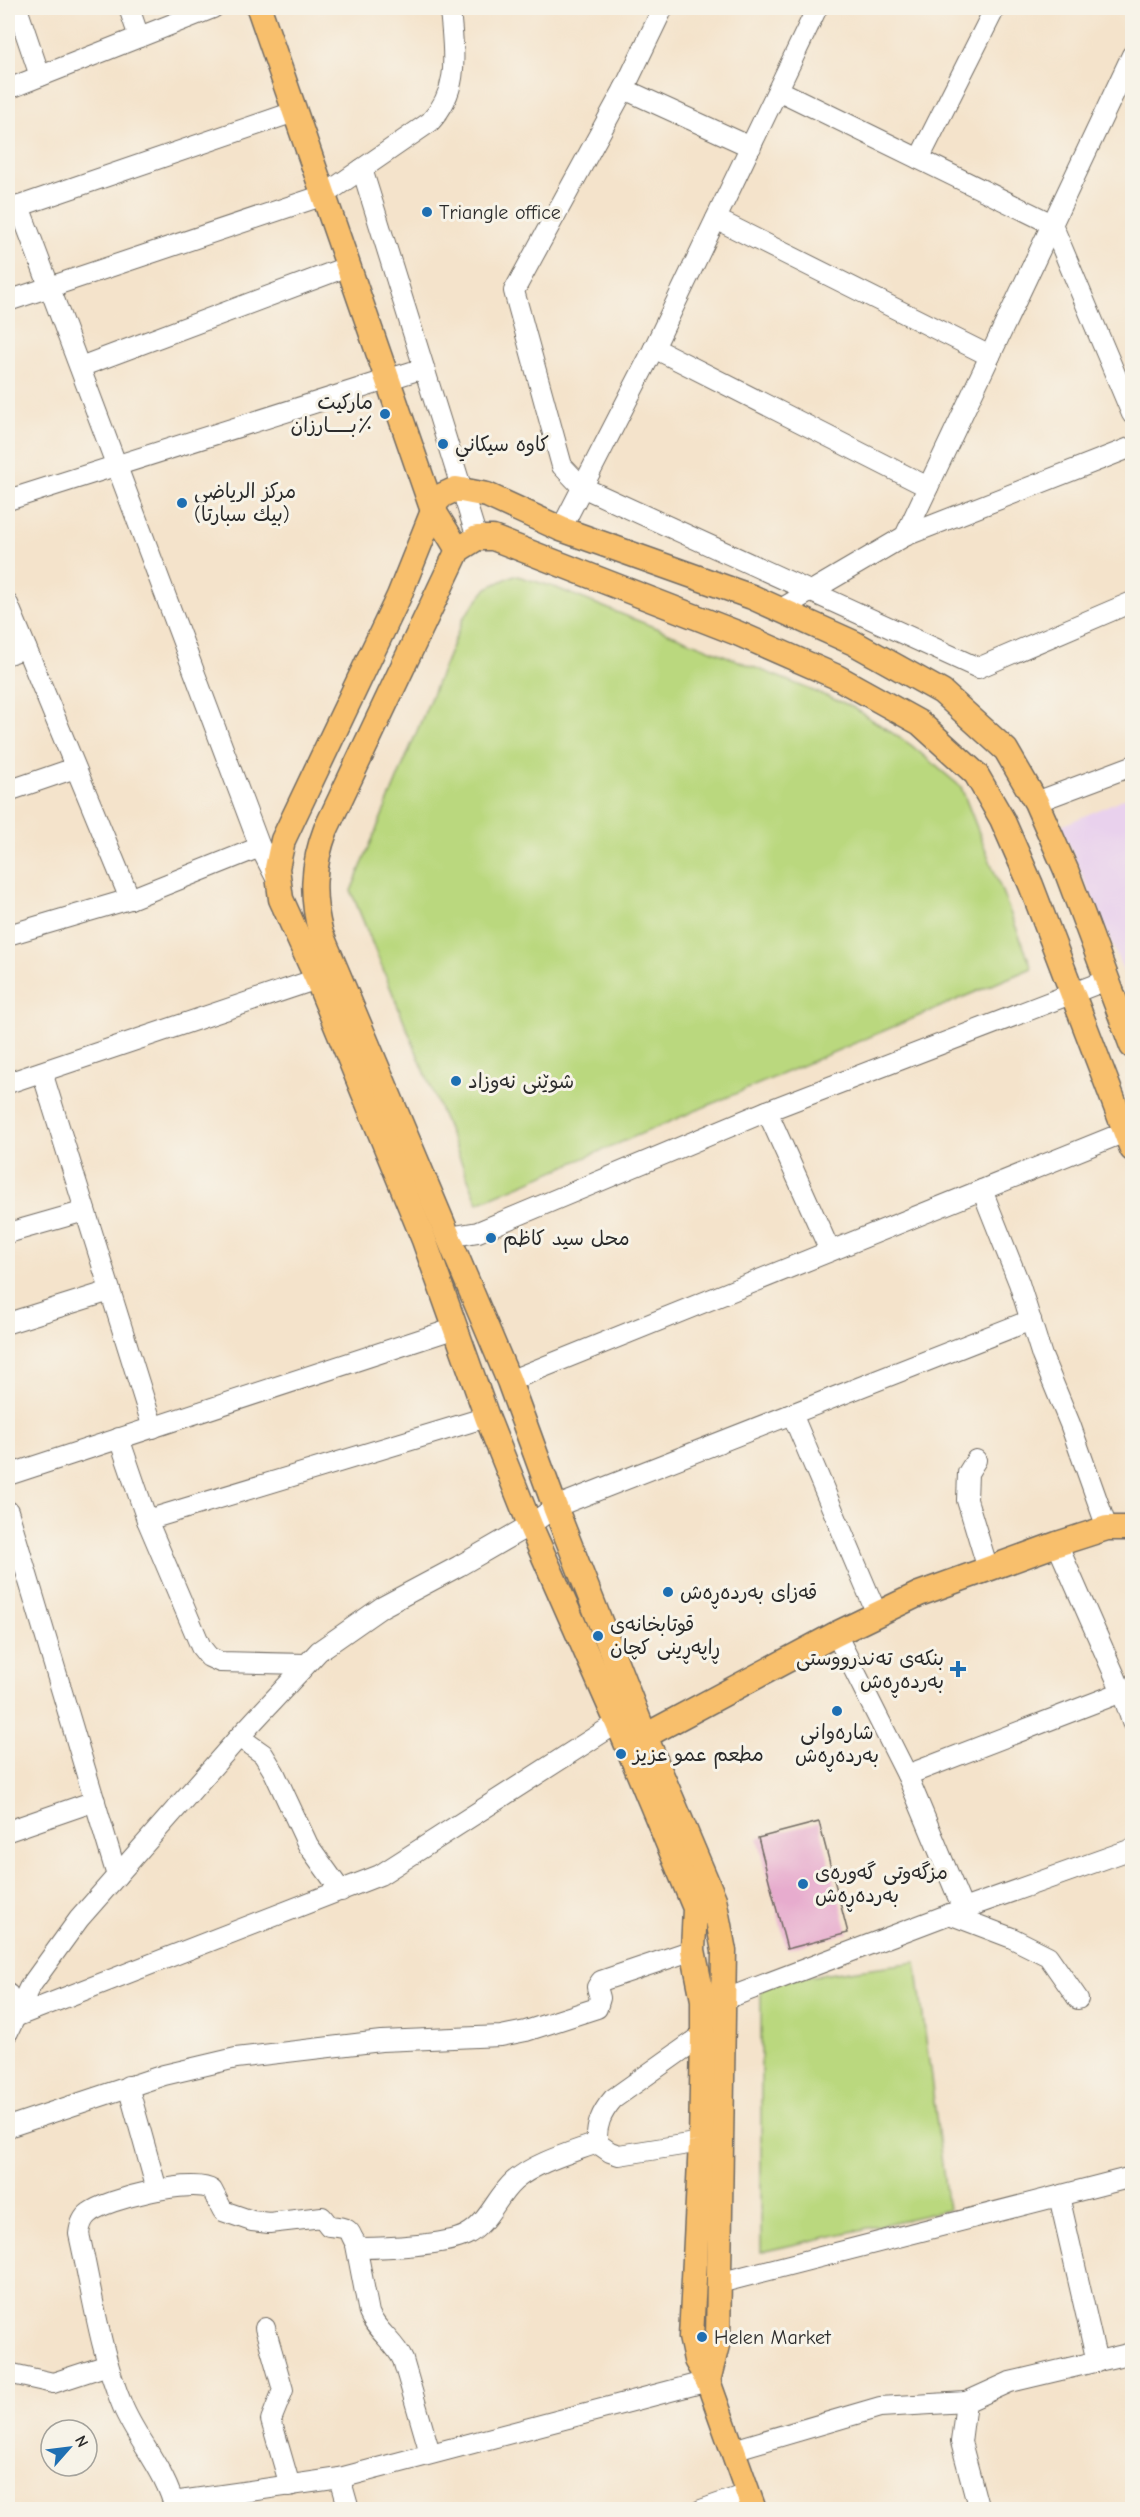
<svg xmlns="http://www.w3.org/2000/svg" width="1140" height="2517" font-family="'Comic Neue','Playpen Sans Arabic',sans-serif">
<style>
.built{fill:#e9d1ed}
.green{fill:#bad87e;stroke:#728254;stroke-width:1.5}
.building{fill:#e7acce}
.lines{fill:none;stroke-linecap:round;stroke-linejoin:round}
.minor-casing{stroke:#716b63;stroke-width:22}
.major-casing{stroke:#716b63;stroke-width:27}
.minor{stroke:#fff;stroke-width:20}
.major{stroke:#f8bf6c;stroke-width:24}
.poi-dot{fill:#1f6fb2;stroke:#f7f3e8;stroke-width:2}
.labels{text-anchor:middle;stroke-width:6;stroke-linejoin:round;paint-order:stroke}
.poi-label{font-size:20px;fill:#2b2b2b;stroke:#f7f3e8;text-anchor:start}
</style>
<rect width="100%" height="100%" fill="#f7f3e8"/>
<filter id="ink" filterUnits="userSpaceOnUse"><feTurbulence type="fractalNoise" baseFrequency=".0167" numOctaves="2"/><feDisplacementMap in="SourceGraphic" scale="12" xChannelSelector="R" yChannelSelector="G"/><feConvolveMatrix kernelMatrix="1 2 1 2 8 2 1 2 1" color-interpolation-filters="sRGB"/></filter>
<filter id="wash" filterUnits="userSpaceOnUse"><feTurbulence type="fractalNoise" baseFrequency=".008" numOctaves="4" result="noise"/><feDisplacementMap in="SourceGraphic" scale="24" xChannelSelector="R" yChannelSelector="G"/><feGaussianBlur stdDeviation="1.35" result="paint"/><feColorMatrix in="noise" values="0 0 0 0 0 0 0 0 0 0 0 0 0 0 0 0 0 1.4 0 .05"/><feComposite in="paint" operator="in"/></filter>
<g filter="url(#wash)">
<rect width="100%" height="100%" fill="#f4e3cb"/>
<path class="built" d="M1132 795V991L1061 826Z"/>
<g class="green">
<path d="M514 575 554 587 851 706 911 745 961 787 1032 968 478 1203 351 891 464 617 487 588Z"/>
<path d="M916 1962 948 2210 761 2252V1983Z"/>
</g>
<g id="blocks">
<path class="building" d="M819 1822 848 1933 787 1949 758 1838Z"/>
</g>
</g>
<g filter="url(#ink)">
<use href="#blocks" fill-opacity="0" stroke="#716b63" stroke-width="1.5"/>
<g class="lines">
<g class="minor-casing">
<g id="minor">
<path d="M17 8 40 76"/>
<path d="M129 8 139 37"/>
<path d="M663 8 624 89 514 291 562 466 582 487 978 668 1132 602"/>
<path d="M8 89 213 8"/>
<path d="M624 89 751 147"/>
<path d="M778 90 1052 224 1132 414"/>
<path d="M919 159 995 8"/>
<path d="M362 169 477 538"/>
<path d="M19 206 260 847 278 882"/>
<path d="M8 210 294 112"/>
<path d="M716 219 990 356"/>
<path d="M8 301 324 195 430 122C462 87 453 52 450 8"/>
<path d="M654 348 928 487"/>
<path d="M80 367 349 266"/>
<path d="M8 500 424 368"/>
<path d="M561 529 654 348 817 8"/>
<path d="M905 536 1132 447"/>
<path d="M8 604 130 899"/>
<path d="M779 610 905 536 1132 55"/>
<path d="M8 654 26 648"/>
<path d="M8 791 75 768"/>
<path d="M1036 802 1132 766"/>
<path d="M8 935 130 899 260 847"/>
<path d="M42 1072 153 1428"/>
<path d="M8 1083 317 979"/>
<path d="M767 1111 830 1251"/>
<path d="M982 1190 1019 1283 1042 1356 1070 1424 1107 1528"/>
<path d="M8 1233 85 1211"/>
<path d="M449 1237 478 1232 767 1111 1107 980"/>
<path d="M8 1323 110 1291"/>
<path d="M509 1381 1125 1132"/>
<path d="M792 1414 877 1614"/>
<path d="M119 1438 147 1520 201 1647 209 1657 220 1662 306 1664"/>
<path d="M976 1460 968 1473 967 1500 988 1569"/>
<path d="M8 1475 456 1328"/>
<path d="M8 1511 117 1876"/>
<path d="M147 1520 487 1417"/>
<path d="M1057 1544 1122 1692 1132 1722"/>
<path d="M836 1634 907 1775 963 1909"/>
<path d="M239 1737 263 1754 274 1772 308 1845 341 1891"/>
<path d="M907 1775 1122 1692"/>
<path d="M8 1831 95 1801"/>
<path d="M949 1914 1012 1938 1048 1956 1078 1999"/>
<path d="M8 1994 15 2017 380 1875 617 1723"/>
<path d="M723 2000 963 1909 1132 1849"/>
<path d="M8 2032 29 1988 79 1919 239 1737 319 1651 382 1607 459 1566 530 1525 555 1507 1031 1320"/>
<path d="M128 2086 157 2190"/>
<path d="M8 2127 164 2075 236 2058 381 2041 501 2036 526 2031 597 2008 600 1998 597 1987 601 1981 693 1950"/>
<path d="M701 2142 619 2155 610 2152 597 2143C596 2125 601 2113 613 2099L703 2035"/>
<path d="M1059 2196 1097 2362"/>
<path d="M356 2245 369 2313C376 2331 395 2342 403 2360L430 2453"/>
<path d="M719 2283 1132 2177"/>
<path d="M265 2328 283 2390 271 2420 290 2486"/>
<path d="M8 2373 53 2383 108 2365"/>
<path d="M733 2450 880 2407 966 2402"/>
<path d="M340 2478 349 2510"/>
<path d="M173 2502 340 2478 708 2381"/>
<path d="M175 2510C167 2472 138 2442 123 2407 100 2353 92 2291 79 2234 80 2225 82 2218 89 2213 107 2199 194 2177 212 2190L223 2211 252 2221 269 2223 322 2217 329 2226C360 2228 345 2237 361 2248 384 2248 447 2245 466 2235 488 2224 496 2197 514 2181 536 2162 570 2153 597 2143"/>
<path d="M701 2510 749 2493"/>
<path d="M979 2510 961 2442 966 2402 1010 2382 1132 2353"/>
</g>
</g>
<g class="major-casing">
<g id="major">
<path d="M259 8 432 508 458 550"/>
<path d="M645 1736 836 1634 919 1594 1057 1544 1107 1528H1132"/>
<path d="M708 2381 718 2341 721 2144 724 1951 714 1899 645 1736 555 1507 509 1381 321 934C311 897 312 865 326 829L458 550 477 538H493L737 633 837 677 920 723 976 774 1002 819 1031 885 1132 1149"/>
<path d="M754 2510 708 2381 696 2360 691 2337 701 2142 703 2035V2000L693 1950 695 1908 624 1738 530 1525 487 1417 424 1240 317 979 281 899 277 868 283 840 399 596 437 501 443 495 456 489 487 495 561 529 752 597 854 643 942 692 1006 750 1036 802 1066 870 1132 1046"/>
</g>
</g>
<use href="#minor" class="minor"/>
<use href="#major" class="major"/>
</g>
</g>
<g class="poi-dot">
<circle cx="427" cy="212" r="6"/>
<circle cx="385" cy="414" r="6"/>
<circle cx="443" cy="444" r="6"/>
<circle cx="182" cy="503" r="6"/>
<circle cx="456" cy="1081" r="6"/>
<circle cx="491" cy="1238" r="6"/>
<circle cx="668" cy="1592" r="6"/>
<circle cx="598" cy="1636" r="6"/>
<path d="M955 1660h6v6h6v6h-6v6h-6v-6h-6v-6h6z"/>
<circle cx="837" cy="1711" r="6"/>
<circle cx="621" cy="1754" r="6"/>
<circle cx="803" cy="1884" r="6"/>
<circle cx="702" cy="2337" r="6"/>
</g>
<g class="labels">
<g class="poi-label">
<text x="439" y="219">Triangle office</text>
<text x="373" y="409" text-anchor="end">ماركیت<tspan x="373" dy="23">بـــــارزان٪</tspan></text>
<text x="455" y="451">كاوه سيكاني</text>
<text x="194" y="498">مركز الرياضي<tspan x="194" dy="23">(بيك سبارتا)</tspan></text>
<text x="468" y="1088">شوێنی نەوزاد</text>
<text x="503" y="1245">محل سيد كاظم</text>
<text x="680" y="1599">قەزای بەردەڕەش</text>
<text x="610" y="1631">قوتابخانەی<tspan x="610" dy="23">ڕاپەڕینی کچان</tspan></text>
<text x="944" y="1665" text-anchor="end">بنکەی تەندرووستی<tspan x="944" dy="23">بەردەڕەش</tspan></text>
<text x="837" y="1739" text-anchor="middle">شارەوانی<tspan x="837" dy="23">بەردەڕەش</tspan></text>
<text x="633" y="1761">مطعم عمو عزيز</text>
<text x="815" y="1879">مزگەوتی گەورەی<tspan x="815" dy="23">بەردەڕەش</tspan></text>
<text x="714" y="2344">Helen Market</text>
</g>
</g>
<rect width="1140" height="2517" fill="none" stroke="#f7f3e8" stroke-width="30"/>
<g transform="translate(69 2448) rotate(62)"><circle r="28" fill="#f7f3e8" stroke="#a5a39c" stroke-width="1.5"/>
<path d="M0-4.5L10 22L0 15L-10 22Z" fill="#1f6fb2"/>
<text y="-9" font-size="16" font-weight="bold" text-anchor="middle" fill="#2b2b2b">N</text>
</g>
</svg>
